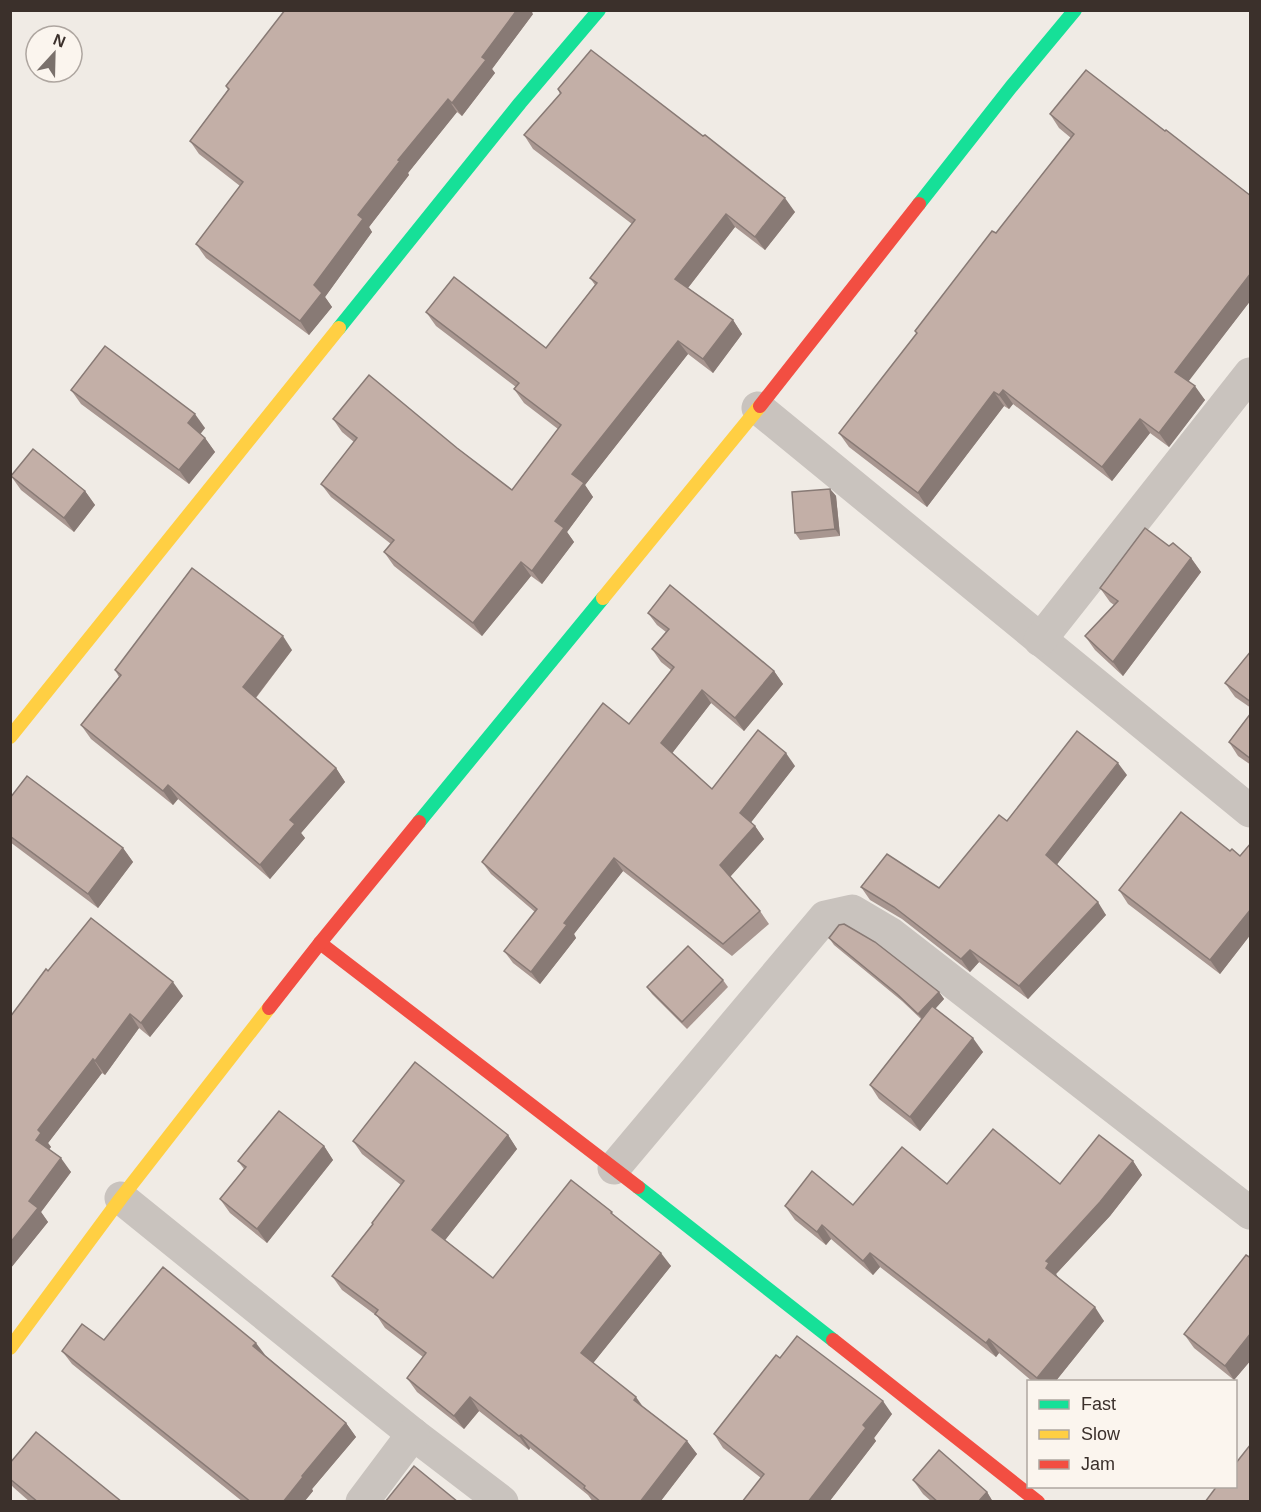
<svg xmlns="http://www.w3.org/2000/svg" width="1261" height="1512" font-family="Arial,sans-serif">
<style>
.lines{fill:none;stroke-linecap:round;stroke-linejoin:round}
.street{stroke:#c9c3be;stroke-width:33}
.fast{stroke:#16e098;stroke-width:14}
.slow{stroke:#ffcf43;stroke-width:14}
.jam{stroke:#f24e42;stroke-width:14}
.wall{fill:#a89690}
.shaded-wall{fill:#887a75}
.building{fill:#c3afa7;stroke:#887a75;stroke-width:1.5}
</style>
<rect width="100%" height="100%" fill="#f0ebe5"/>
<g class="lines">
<g class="street">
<path d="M758 408 1250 811"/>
<path d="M1040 640 1250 374"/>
<path d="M614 1168 825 917 852 911 891 934 1250 1213"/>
<path d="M121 1198 413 1434 502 1502"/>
<path d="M362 1502 413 1434"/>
</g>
<g class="fast">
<path d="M919 204 1011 87 1075 10"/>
<path d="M339 328 520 103 599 10"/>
<path d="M419 822 603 598"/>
<path d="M638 1187 833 1340"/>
</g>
<g class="slow">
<path d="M603 598 760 406"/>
<path d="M10 737 339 328"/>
<path d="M10 1348 121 1198 269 1008"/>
</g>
<g class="jam">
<path d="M760 406 919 204"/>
<path d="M320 943 638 1187"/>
<path d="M269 1008 320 943 419 822"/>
<path d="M833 1340 1038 1502"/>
</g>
</g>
<g class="wall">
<path d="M532 13 533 14 492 69 495 73 462 116 457 112 408 173 409 175 369 227 372 232 325 297 332 307 309 335 206 258 196 244 240 186 199 154 190 141 228 90 226 86Z"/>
<path d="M558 89 795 212 765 250 735 227 688 288 733 320 742 334 713 373 688 354 585 485 593 497 567 532 574 542 542 584 531 576 482 636 394 566 384 552 391 544 331 497 321 484 354 442 342 432 333 419 457 448 512 490 558 429 524 403 514 389 516 387 436 326 426 312 546 348 595 285 590 278 632 224 533 149 524 135 560 94Z"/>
<path d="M1050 114 1165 131 1251 196V300L1188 381 1205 400 1169 447 1150 433 1112 481 1013 404 1009 409 1004 406 927 507 849 447 839 433 917 334 915 331 996 233 1071 138 1059 128Z"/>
<path d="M71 390 205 428 200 434 205 438 215 452 189 484 81 404Z"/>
<path d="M11 476 85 491 95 505 74 532 21 490Z"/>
<path d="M830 489 836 496 840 536 800 540 795 533Z"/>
<path d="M1169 546 1191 558 1201 572 1123 676 1095 650 1085 636 1114 605 1110 602 1100 588Z"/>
<path d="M648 613 774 671 783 684 744 731 711 703 672 753 712 789 795 766 751 822 755 826 764 839 730 877 760 911 769 924 732 956 623 871 574 934 576 938 540 984 513 963 504 951 535 912 491 874 482 862 629 724 671 670 661 662 652 649 666 632 657 625Z"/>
<path d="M292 650 256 698 336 768 345 782 301 833 305 838 270 879 178 799 173 805 91 739 81 725 119 677 115 670Z"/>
<path d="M1251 651V708L1235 697 1225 683Z"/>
<path d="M1251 713V765L1238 756 1229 742Z"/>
<path d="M1127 775 1057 864 1106 915 1028 999 979 962 970 972 902 919 870 900 861 887 939 888 1007 821Z"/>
<path d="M10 798 123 848 133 862 98 908 10 842Z"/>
<path d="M1251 843V934L1220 974 1128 904 1119 890 1230 851 1240 856Z"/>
<path d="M829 938 939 992 944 999 935 1009 983 1052 920 1131 879 1099 870 1085 921 1019 902 1001 834 945Z"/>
<path d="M48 971 183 996 150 1037 139 1028 105 1075 102 1073 48 1143 51 1147 49 1149 71 1172 41 1212 48 1222 10 1269V1017Z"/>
<path d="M723 980 728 987 687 1029 652 994 647 987Z"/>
<path d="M508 1135 517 1149 445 1240 493 1278 617 1218 671 1266 593 1363 642 1406 687 1441 697 1454 660 1502H593L588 1495 530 1448 529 1450 479 1411 464 1429 417 1392 407 1378 423 1357 385 1328 377 1316 342 1290 332 1276 373 1224 401 1185 362 1154 353 1141Z"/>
<path d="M324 1146 333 1160 267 1243 230 1213 220 1199 244 1169 238 1161Z"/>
<path d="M1133 1161 1142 1175 1110 1216 1056 1274 1058 1278 1104 1321 1055 1382H1033L999 1353 996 1357 880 1267 873 1275 831 1239 826 1245 795 1220 785 1206 853 1205 947 1184H1060Z"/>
<path d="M1251 1258V1360L1234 1380 1194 1348 1184 1334Z"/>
<path d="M104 1340 266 1356 346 1423 356 1437 312 1489 313 1491 304 1502H243L72 1364 62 1351Z"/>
<path d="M780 1358 892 1414 874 1438 876 1441 829 1502H742L761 1478 723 1448 714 1434Z"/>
<path d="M10 1463 122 1502H30L13 1487 10 1483Z"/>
<path d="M913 1480 987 1492 993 1502H932L923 1494Z"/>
</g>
<g class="shaded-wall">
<path d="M517 10H534L532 13 533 14 492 69 495 73 462 116 452 103 482 57Z"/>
<path d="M448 99 457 112 408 173 409 175 369 227 372 232 325 297 332 307 309 335 300 321 314 285 358 215 398 160Z"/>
<path d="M785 198 795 212 765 250 755 237Z"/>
<path d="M726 214 735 227 684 293 675 279Z"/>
<path d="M1251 273V300L1185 386 1175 372Z"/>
<path d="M733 320 742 334 713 373 703 359Z"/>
<path d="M678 341 688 354 585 485 593 497 567 532 574 542 542 584 532 571 555 521 572 474Z"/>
<path d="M1195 386 1205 400 1169 447 1159 433Z"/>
<path d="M1003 390 1013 404 1009 409 999 395Z"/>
<path d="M994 392 1004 406 927 507 918 493Z"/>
<path d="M195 414 205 428 198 437 188 423Z"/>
<path d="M1140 419 1150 433 1112 481 1102 467Z"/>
<path d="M205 438 215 452 189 484 179 470Z"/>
<path d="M830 489 836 496 840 536 835 529Z"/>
<path d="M85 491 95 505 74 532 64 518Z"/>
<path d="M1191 558 1201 572 1123 676 1113 662Z"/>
<path d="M521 562 531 576 482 636 473 623Z"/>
<path d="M283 636 292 650 253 701 243 687Z"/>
<path d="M774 671 783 684 744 731 735 718Z"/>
<path d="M702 690 711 703 670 756 661 743Z"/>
<path d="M786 753 795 766 749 825 740 813Z"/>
<path d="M1118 763 1127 775 1055 867 1046 855Z"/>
<path d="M336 768 345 782 301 833 305 838 270 879 260 865 290 820Z"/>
<path d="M168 785 178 799 173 805 163 791Z"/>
<path d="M755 826 764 839 729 878 720 865Z"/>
<path d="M123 848 133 862 98 908 88 894Z"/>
<path d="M614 858 623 871 574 934 576 938 540 984 531 972 564 923Z"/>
<path d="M1098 902 1106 915 1028 999 1019 986Z"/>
<path d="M1251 909V934L1220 974 1210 960Z"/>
<path d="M970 950 979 962 970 972 961 959Z"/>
<path d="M173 982 183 996 150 1037 141 1023Z"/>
<path d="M939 992 944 999 924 1021 918 1014Z"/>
<path d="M130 1014 139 1028 105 1075 95 1061Z"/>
<path d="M973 1038 983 1052 920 1131 910 1117Z"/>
<path d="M93 1059 102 1073 48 1143 51 1147 46 1153 36 1140 38 1130Z"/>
<path d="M508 1135 517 1149 442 1244 432 1230Z"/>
<path d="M324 1146 333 1160 267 1243 257 1229Z"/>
<path d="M61 1158 71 1172 41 1212 48 1222 10 1269V1243L29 1201Z"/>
<path d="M1133 1161 1142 1175 1110 1216 1056 1274 1058 1277 1055 1281 1046 1268V1261Z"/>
<path d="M822 1225 831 1239 826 1245 817 1232Z"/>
<path d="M661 1253 671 1266 590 1367 581 1353Z"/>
<path d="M870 1253 880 1267 873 1275 863 1261Z"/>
<path d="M1095 1307 1104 1321 1055 1382H1039L1037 1378Z"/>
<path d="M1251 1333V1360L1234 1380 1225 1366Z"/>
<path d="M989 1339 999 1353 996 1357 986 1343Z"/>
<path d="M256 1343 266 1356 253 1346Z"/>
<path d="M470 1397 479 1411 464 1429 454 1416Z"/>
<path d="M636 1397 646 1411 634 1400Z"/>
<path d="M883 1401 892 1414 874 1438 876 1441 829 1502H808L863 1425Z"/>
<path d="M346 1423 356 1437 312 1489 313 1491 304 1502H283L302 1476Z"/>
<path d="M521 1435 530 1448 529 1450 519 1436Z"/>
<path d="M687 1441 697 1454 660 1502H640Z"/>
<path d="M987 1492 993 1502H978Z"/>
</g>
<g class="building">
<path d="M285 10H517L482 57 486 60 452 103 448 99 398 160 400 161 358 215 363 219 314 285 322 293 300 321 196 244 243 182 190 141 229 89 226 86Z"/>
<path d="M591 50 703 136 705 135 785 198 755 237 726 214 675 279 733 320 703 359 678 341 572 474 584 483 555 521 564 528 532 571 521 562 473 623 384 552 394 540 321 484 357 438 333 419 369 375 457 448 512 490 561 425 514 389 519 383 426 312 454 277 546 348 597 283 590 278 635 220 524 135 561 93 558 89Z"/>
<path d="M1086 70 1165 131 1166 130 1251 196V273L1175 372 1195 386 1159 433 1140 419 1102 467 1003 390 999 395 994 392 918 493 839 433 917 333 915 331 992 231 996 233 1074 134 1050 114Z"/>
<path d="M105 346 195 414 188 423 205 438 179 470 71 390Z"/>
<path d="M33 449 85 491 64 518 11 476Z"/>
<path d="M830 489 835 529 795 533 792 492Z"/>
<path d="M1145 528 1169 546 1173 543 1191 558 1113 662 1085 636 1118 601 1100 588Z"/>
<path d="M192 568 283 636 243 687 336 768 290 820 295 824 260 865 168 785 163 791 81 725 121 675 115 670Z"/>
<path d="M670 585 774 671 735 718 702 690 661 743 712 789 758 730 786 753 740 813 755 826 720 865 760 911 723 944 614 858 564 923 567 925 531 972 504 951 537 909 482 862 603 703 629 724 674 667 652 649 669 629 648 613Z"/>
<path d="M1251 651V702L1225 683Z"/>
<path d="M1251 713V759L1229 742Z"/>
<path d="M1077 731 1118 763 1046 855 1098 902 1019 986 970 950 961 959 894 907 861 887 887 854 939 888 999 815 1007 821Z"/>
<path d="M27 776 123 848 88 894 10 836V798Z"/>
<path d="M1181 812 1230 851 1232 849 1240 856 1251 843V909L1210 960 1119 890Z"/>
<path d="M91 918 173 982 141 1023 130 1014 95 1061 93 1059 38 1130 41 1133 36 1140 61 1158 29 1201 38 1208 10 1243V1017L46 969 48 971Z"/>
<path d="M844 924 875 942 939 992 918 1014 897 994 829 938 839 925Z"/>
<path d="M688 946 723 980 682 1022 647 987Z"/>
<path d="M932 1006 973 1038 910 1117 870 1085Z"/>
<path d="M415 1062 508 1135 432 1230 493 1278 571 1180 612 1212 611 1213 661 1253 581 1353 636 1397 634 1400 687 1441 640 1502H601L584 1488 585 1486 521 1435 519 1436 470 1397 454 1416 407 1378 426 1353 375 1314 378 1310 332 1276 373 1224 372 1223 404 1181 353 1141Z"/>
<path d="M279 1111 324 1146 257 1229 220 1199 246 1167 238 1161Z"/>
<path d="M993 1129 1060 1184 1099 1135 1133 1161 1100 1202 1046 1261 1049 1263 1046 1268 1095 1307 1037 1378 989 1339 986 1343 870 1253 863 1261 822 1225 817 1232 785 1206 812 1171 853 1205 902 1147 947 1184Z"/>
<path d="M1246 1255 1251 1258V1333L1225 1366 1184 1334Z"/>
<path d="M163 1267 256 1343 253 1346 346 1423 302 1476 303 1477 283 1502H251L62 1351 82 1324 104 1340Z"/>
<path d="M797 1336 883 1401 863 1425 866 1428 808 1502H742L764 1474 714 1434 776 1355 780 1358Z"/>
<path d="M36 1432 122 1502H38L10 1479V1463Z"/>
<path d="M1251 1444V1502H1205L1217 1486H1236V1463Z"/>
<path d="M939 1450 987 1492 978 1502H938L913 1480Z"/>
<path d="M414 1466 458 1502H385Z"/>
</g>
<rect width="1261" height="1512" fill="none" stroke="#3b302b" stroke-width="24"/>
<rect x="1027" y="1380" width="210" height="108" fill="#fbf5ee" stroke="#aea6a0" stroke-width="1.5"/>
<rect x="1039" y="1400" width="30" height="9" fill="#16e098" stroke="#aea6a0" stroke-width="1.5"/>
<text x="1081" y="1410" font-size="18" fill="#3b302b">Fast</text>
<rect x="1039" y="1430" width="30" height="9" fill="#ffcf43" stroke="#aea6a0" stroke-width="1.5"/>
<text x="1081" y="1440" font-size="18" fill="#3b302b">Slow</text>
<rect x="1039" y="1460" width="30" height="9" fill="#f24e42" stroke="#aea6a0" stroke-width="1.5"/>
<text x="1081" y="1470" font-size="18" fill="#3b302b">Jam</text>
<g transform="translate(54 54) rotate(22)"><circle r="28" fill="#fbf5ee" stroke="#aea6a0" stroke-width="1.5"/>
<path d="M0-4.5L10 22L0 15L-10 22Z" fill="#7a716c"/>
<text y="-9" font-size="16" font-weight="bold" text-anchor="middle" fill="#3b302b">N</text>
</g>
</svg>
